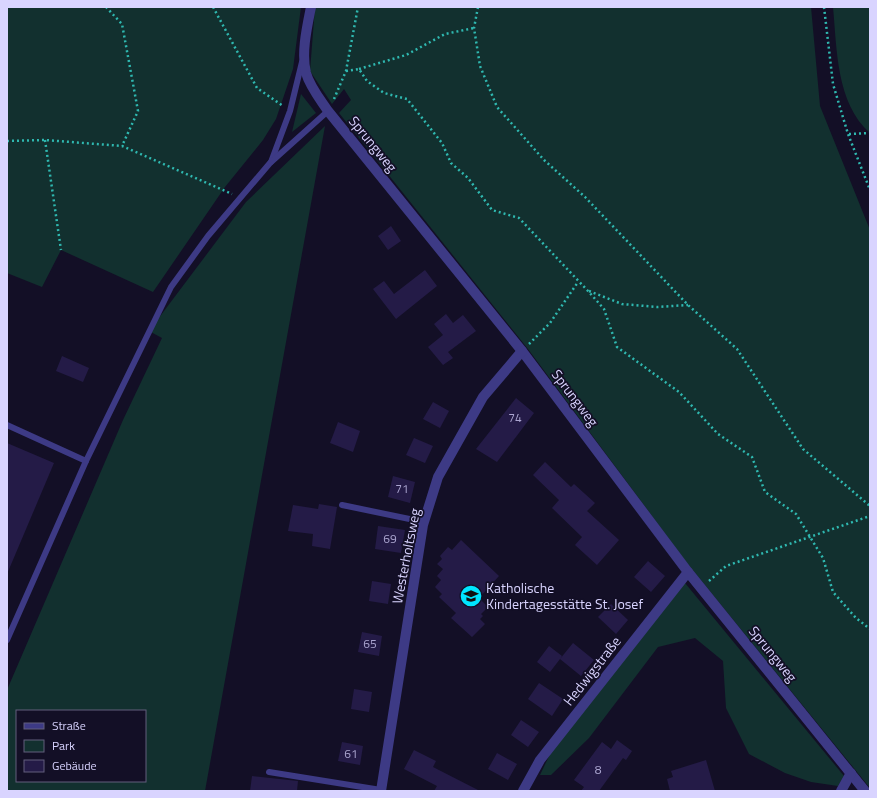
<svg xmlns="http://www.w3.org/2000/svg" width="877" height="798" font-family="'Titillium Web',sans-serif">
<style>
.green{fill:#12302f;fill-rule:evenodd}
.building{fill:#241b47}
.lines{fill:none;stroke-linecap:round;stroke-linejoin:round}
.path{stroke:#2fb8b0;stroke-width:2.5;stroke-dasharray:2 3;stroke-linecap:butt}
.service{stroke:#3d3a85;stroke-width:6}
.minor{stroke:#3d3a85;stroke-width:10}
.labels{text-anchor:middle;stroke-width:3.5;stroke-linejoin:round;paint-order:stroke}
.number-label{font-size:12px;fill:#aca6d1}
.street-label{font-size:14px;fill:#d9d4ff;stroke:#130f26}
.poi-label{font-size:14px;fill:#d9d4ff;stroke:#130f26;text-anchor:start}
</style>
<rect width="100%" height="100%" fill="#130f26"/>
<g class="green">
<path d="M7 7H301L293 69 276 119 263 140 225 187 153 292 61 250 42 287 7 273Z"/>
<path d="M315 7H811L820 106 870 230V788L687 563 528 349 339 113 351 100 344 89 332 104 310 71Z"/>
<path d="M833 7H870V133C836 103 837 49 833 7Z"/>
<path d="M301 94 316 113 292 132Z"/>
<path d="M325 126 205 791H7V690L123 420 162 338 149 331 246 202ZM17 711H145V781H17Z"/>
<path d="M685 583 844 776 838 786 811 782 785 773 749 754 726 708 723 661 695 638 658 647 589 738 551 775H540L551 752Z"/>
</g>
<g class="building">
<path d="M391 226 401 241 388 250 378 236Z"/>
<path d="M425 270 437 286 396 319 373 289 384 281 394 294Z"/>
<path d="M446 314 453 323 463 315 476 331 448 352 453 358 443 365 428 347 443 335 434 324Z"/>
<path d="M62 356 89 368 83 382 56 371Z"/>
<path d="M516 398 534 413 497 462 476 449Z"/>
<path d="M433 402 449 411 440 428 423 419Z"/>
<path d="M338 422 360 431 353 452 330 443Z"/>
<path d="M414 438 433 446 425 463 406 455Z"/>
<path d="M7 443 54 463 7 574Z"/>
<path d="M545 462 571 487 574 484 595 503 587 511 619 540 597 565 575 545 582 537 552 508 559 500 533 475Z"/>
<path d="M393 476 415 482 410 503 388 497Z"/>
<path d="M319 504 337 507 330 549 312 546 313 534 288 531 293 505 318 509Z"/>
<path d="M378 526 405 530 401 553 375 549Z"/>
<path d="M461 540 499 576 479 598 488 607 481 614 483 616 480 619 485 624 472 637 451 618 456 613 439 597 442 594 435 587 441 580 437 576 443 569 437 564 442 559 440 556 448 547 452 550Z"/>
<path d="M648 561 665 576 651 592 634 577Z"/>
<path d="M372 581 391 584 388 604 369 601Z"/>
<path d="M611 604 628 620 616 634 598 617Z"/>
<path d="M362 632 382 636 379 656 358 652Z"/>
<path d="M573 643 594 660 581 676 560 659 550 672 537 662 549 646 562 656 560 659Z"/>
<path d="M539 683 563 699 552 716 528 699Z"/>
<path d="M354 689 372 692 369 712 351 709Z"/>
<path d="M521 720 539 732 528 747 511 735Z"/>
<path d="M617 740 632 751 626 760 623 758 599 791H581L584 787 574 780 602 742 611 749Z"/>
<path d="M342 742 363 746 360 765 338 761Z"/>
<path d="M414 750 436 761 433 767 480 791H434L437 786 404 769Z"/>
<path d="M497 753 517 764 508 780 488 769Z"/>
<path d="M706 760 715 791H670L667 779 673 777 671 771Z"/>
<path d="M252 776 298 781 297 791H250Z"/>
</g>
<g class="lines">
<g class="path">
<path d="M106 7 122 24 138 111 122 146"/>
<path d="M213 7 257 88 283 106"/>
<path d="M478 7 474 28 480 66 497 107 544 160 585 197 688 305 737 349 803 449 870 506"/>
<path d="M824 7 833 84 848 134 870 190"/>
<path d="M359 69 406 55 445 34 474 28"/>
<path d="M346 71 359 69 367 81 384 93 407 99 442 143 451 163 468 178 492 210 519 218 588 291 604 309 617 347 679 392 718 434 752 457 765 492 796 514 823 558 833 592 856 618 870 629"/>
<path d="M334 99 346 71 358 7"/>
<path d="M849 134 870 133"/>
<path d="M45 140 61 250"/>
<path d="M7 141 45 140 122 146 232 194"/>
<path d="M589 291 622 304 657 307 688 305"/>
<path d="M529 344 550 323 578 282"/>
<path d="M709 581 726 566 870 516"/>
</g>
<g class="service">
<path d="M271 162 290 111 302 62"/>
<path d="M7 425 86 461"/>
<path d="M342 505 424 522"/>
<path d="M7 640 86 461 171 287 208 236 270 163 328 111"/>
<path d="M269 772 381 790"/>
</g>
<g class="minor">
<path d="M311 7C307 27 301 53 306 73 310 87 320 99 328 111L522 351 688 572 865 791"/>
<path d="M381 791 423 525 438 477 483 397 522 351"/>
<path d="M523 791 540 760 688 572"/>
<path d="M841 791 851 773"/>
</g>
</g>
<defs>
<g id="school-disc" transform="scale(1.15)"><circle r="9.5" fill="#00e5ff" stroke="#130f26"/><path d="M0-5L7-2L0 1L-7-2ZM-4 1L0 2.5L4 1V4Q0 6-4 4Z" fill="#111"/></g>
</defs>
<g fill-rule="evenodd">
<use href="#school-disc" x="471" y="596"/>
</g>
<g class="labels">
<g class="number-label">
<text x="515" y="422">74</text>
<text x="402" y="493">71</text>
<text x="390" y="543">69</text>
<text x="370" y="648">65</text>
<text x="351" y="758">61</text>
<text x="598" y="774">8</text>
</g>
<g class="street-label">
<text transform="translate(373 144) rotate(51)" y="5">Sprungweg</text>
<text transform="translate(575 398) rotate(53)" y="5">Sprungweg</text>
<text transform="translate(406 556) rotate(-79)" y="5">Westerholtsweg</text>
<text transform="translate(773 654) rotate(51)" y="5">Sprungweg</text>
<text transform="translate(592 671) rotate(-52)" y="5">Hedwigstraße</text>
</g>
<g class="poi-label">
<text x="486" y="593">Katholische<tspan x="486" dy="16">Kindertagesstätte St. Josef</tspan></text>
</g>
</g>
<rect width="877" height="798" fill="none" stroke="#d9d4ff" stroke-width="16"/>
<rect x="16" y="710" width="130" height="72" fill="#130f26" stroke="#625e7d"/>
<rect x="24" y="723" width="20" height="6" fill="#3d3a85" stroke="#625e7d"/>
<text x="52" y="730" font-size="12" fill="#d9d4ff">Straße</text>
<rect x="24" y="740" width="20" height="12" fill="#12302f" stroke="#625e7d"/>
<text x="52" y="750" font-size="12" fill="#d9d4ff">Park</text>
<rect x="24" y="760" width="20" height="12" fill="#241b47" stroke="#625e7d"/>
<text x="52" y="770" font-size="12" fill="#d9d4ff">Gebäude</text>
</svg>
